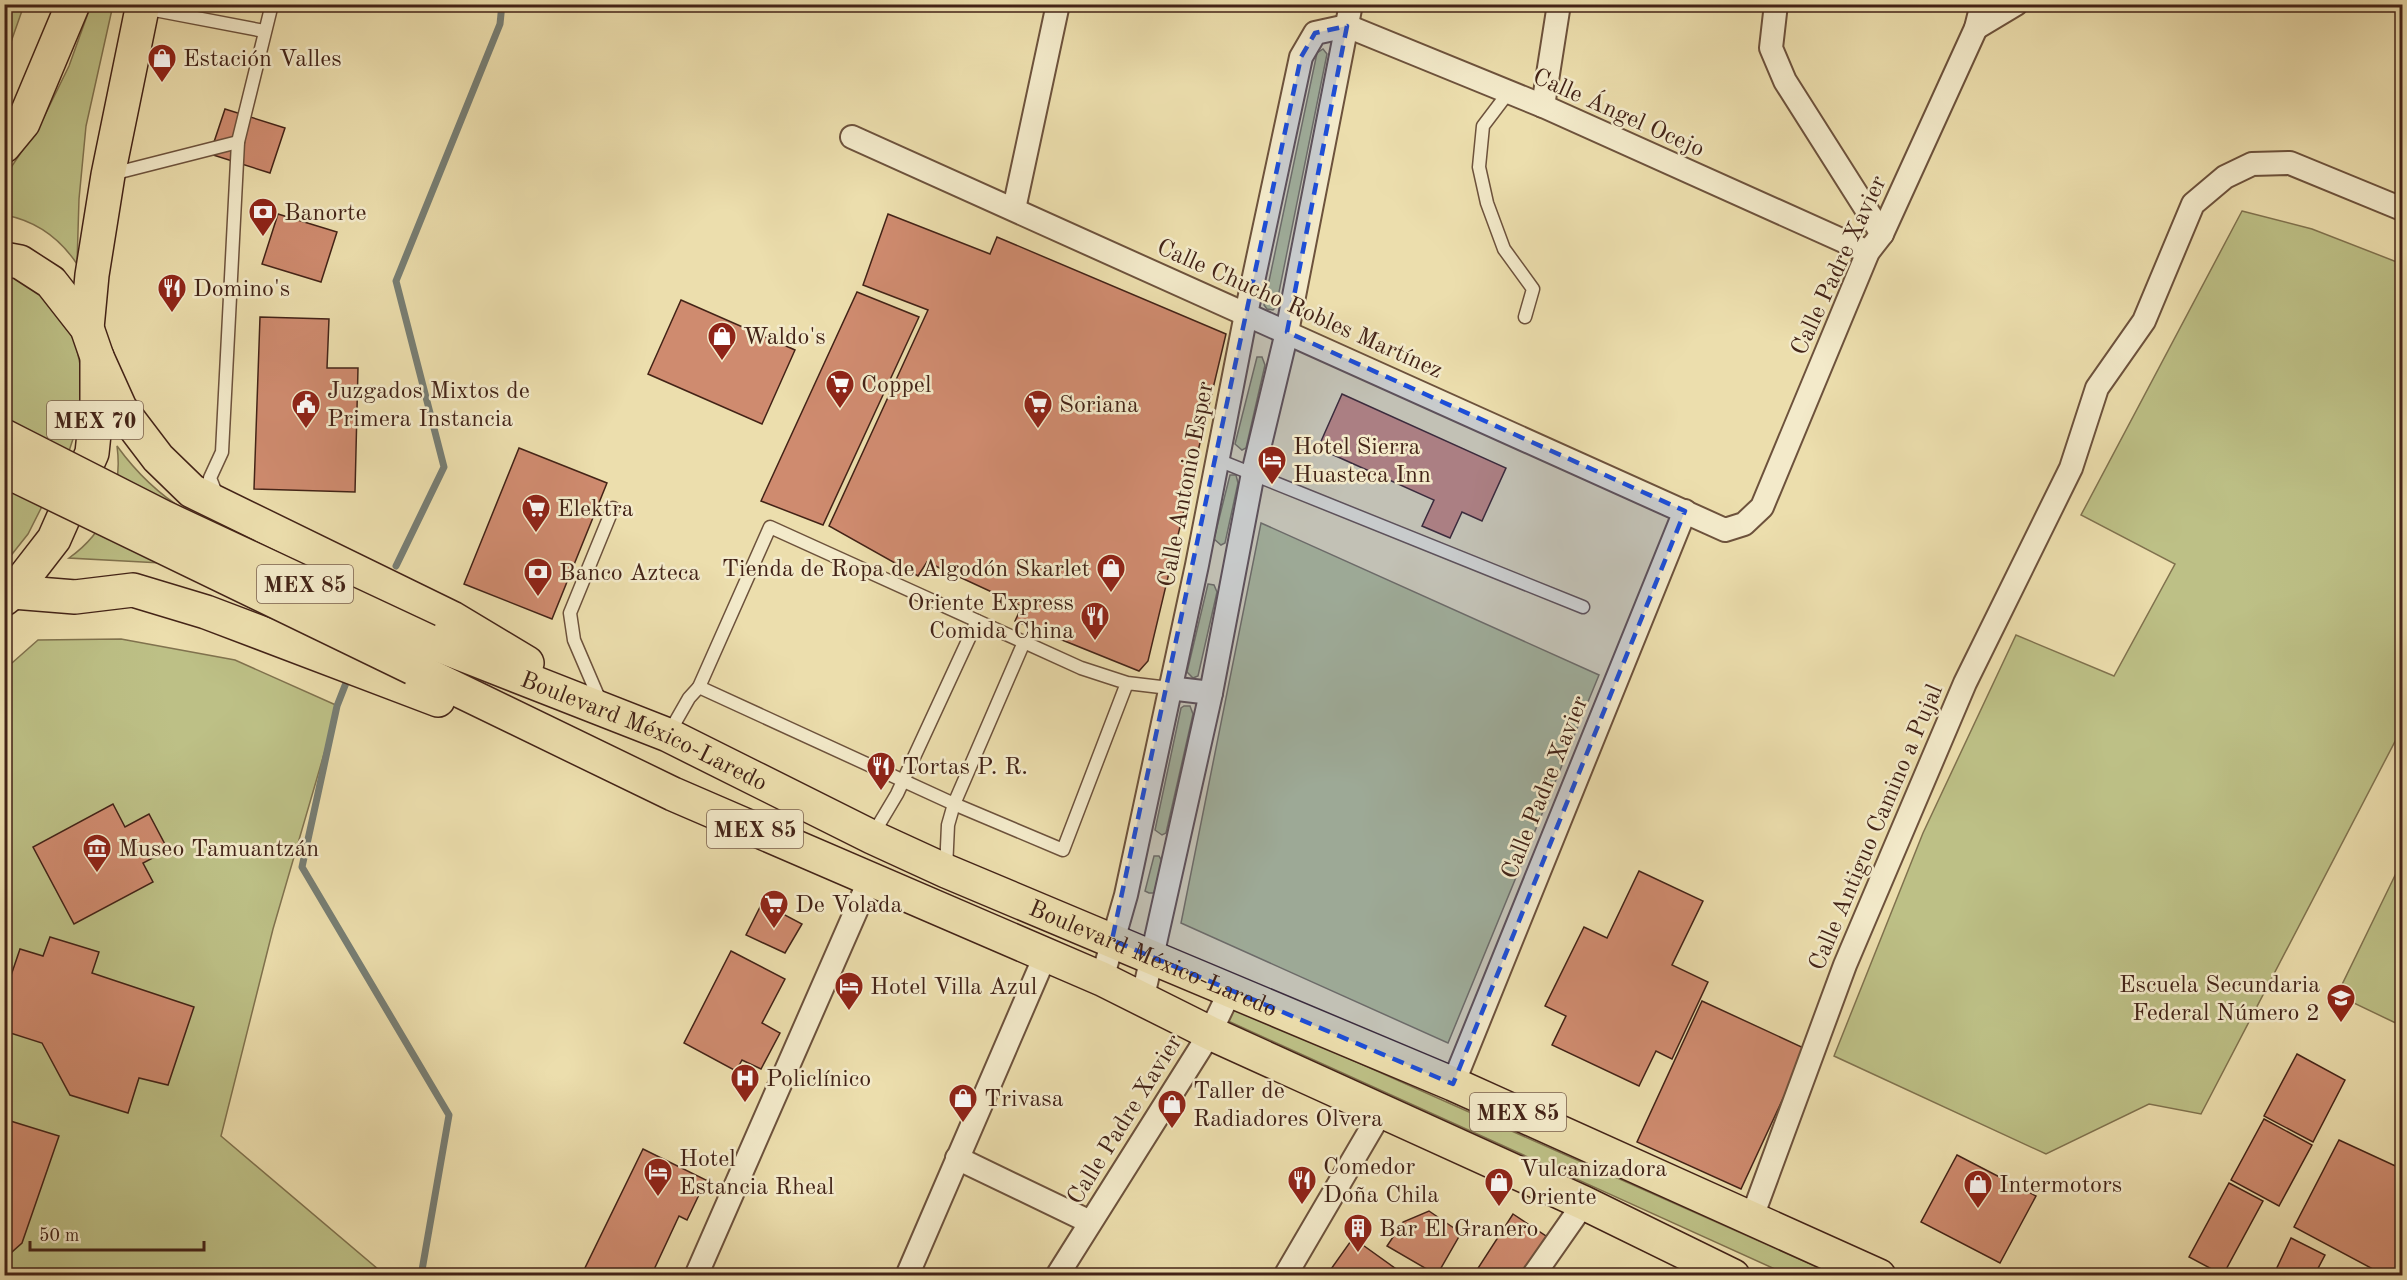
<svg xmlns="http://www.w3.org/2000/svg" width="2407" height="1280" font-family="'Old Standard TT',serif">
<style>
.green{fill:#bdc086;stroke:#80724e;stroke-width:1.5}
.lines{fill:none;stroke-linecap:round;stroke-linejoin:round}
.stream{stroke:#777e74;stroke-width:7}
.building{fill:#cf8b6f;stroke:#432317;stroke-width:1.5}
.lane-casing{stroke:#6d523c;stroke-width:15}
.street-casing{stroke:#6d523c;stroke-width:26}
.primary-casing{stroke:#432317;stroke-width:36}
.lane{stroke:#f3eaca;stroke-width:12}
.street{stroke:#f3eaca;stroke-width:22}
.primary{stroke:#ecdead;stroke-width:33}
.primary-bridge-casing{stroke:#432317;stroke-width:36;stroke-linecap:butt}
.primary-bridge{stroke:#ecdead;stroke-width:33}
.marked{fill:#1d4ed8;fill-opacity:0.2;stroke:#1d4ed8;stroke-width:4.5;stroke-dasharray:12 8;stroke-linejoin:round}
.labels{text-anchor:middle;stroke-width:5;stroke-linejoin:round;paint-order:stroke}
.shield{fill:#f3eaca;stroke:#785f4d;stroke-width:1.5}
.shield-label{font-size:22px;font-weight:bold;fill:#432317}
.poi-label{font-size:24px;fill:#432317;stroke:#f3eaca;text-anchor:start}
.street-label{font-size:24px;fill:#432317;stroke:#f3eaca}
</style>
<rect width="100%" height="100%" fill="#ecdead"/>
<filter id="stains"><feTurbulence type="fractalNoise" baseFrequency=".00333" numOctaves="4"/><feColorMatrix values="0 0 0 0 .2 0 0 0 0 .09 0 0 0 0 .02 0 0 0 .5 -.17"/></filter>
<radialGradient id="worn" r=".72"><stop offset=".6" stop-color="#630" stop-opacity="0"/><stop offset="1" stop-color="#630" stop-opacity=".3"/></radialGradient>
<g class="green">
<path d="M5 4 24 5 5 59 4 5Z"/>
<path d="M91 5H113L86 126 79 199 77 264C59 237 36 221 5 215L4 178 42 121 69 66Z"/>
<path d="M1323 49 1327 54 1276 307 1273 310 1267 309 1264 305 1317 53Z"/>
<path d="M2242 211 2312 229 2402 264V728L2201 1114 2149 1104 2046 1154 1834 1056 1923 833 2016 635 2114 676 2175 564 2081 515Z"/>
<path d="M5 273 44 294 75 340 83 379 80 418 67 457 28 534 5 563Z"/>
<path d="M1257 357H1262L1265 365 1246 448 1242 450 1235 444Z"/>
<path d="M117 446C136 472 158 494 185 510L161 563 69 558C106 532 123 491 117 446Z"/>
<path d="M1230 475H1236L1238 483 1225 543 1221 545 1214 539Z"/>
<path d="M1261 523 1599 675 1448 1043 1181 923Z"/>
<path d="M1208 584 1214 585 1217 592 1198 676 1193 678 1187 672Z"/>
<path d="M121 639 235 660 338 706 273 929 221 1136 385 1275H5L4 670 38 640Z"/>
<path d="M1184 706H1190L1193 714 1166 833 1162 835 1155 830 1181 708Z"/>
<path d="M1154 856H1159L1162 861 1154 893H1149L1145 891Z"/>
<path d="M2402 861V1026L2337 995Z"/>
<path d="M1233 1007 1835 1275H1788L1228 1021Z"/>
</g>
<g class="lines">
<g class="stream">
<path d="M396 566 444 467 396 281 500 24 502 4"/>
<path d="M346 683 337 706 302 867 449 1115 421 1276"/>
</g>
</g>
<g class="building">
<path d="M311 4H336L334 11Z"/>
<path d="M225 109 285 128 270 173 210 154Z"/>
<path d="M278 214 337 232 321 282 262 264Z"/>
<path d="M888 214 990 254 997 237 1226 334 1148 661 1139 671 1015 621 1022 606 927 562 918 576 829 526 928 310 863 285Z"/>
<path d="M857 292 919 317 823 525 761 501Z"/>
<path d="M681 300 795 350 762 424 648 374Z"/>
<path d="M260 317 329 319 327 368H358L355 492 254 489Z"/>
<path d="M1342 394 1506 468 1482 521 1462 512 1450 538 1422 526 1434 500 1318 448Z"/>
<path d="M519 448 607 483 552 619 464 584Z"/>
<path d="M113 804 125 827 149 814 168 850 143 863 153 882 74 924 33 847Z"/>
<path d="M1639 871 1703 901 1672 965 1708 982 1672 1059 1656 1051 1639 1086 1552 1045 1566 1016 1545 1006 1584 927 1607 938Z"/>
<path d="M762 903 802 924 785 953 746 935Z"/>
<path d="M50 937 99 952 92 973 194 1007 168 1085 139 1078 128 1113 70 1095 42 1043 4 1031V996L20 949 43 956Z"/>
<path d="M731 951 785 979 762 1023 780 1033 761 1069 742 1060 736 1071 684 1043Z"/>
<path d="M1702 1001 1806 1049 1741 1189 1637 1142Z"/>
<path d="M2297 1054 2345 1080 2313 1142 2264 1116Z"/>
<path d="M4 1119 59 1136 22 1243 4 1259Z"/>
<path d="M2264 1119 2312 1145 2279 1206 2231 1180Z"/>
<path d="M2339 1140 2402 1169V1276H2386L2294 1227Z"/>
<path d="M643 1149 706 1180 687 1220 679 1216 651 1276H581Z"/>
<path d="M1957 1155 2036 1196 2000 1263 1921 1222Z"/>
<path d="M2229 1183 2263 1201 2223 1275 2189 1257Z"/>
<path d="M1429 1211 1461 1233 1437 1275 1387 1246 1403 1222Z"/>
<path d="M1513 1214 1549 1238 1525 1276H1473Z"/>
<path d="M1353 1238 1406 1276H1340L1331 1269Z"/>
<path d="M2291 1238 2325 1255 2314 1276H2273Z"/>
</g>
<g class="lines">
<g class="lane-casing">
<g id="lane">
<path d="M144 8 264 31"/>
<path d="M1508 93 1483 126 1479 167 1487 203 1504 249 1533 289 1525 317"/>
<path d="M112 174 238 142"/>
<path d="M1218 460 1583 607"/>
<path d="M217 496 210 478 222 452 238 142 272 4"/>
<path d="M1127 683 1063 850 954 804 699 687 770 527 1081 668 1127 683 1169 688"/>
<path d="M601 703 574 640 570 613 613 508"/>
<path d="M669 733 689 698 699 687"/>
<path d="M872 836 897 794 977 621"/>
<path d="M946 869 948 825 954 804 1024 642"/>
</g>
</g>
<g class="street-casing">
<g id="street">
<path d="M1776 4 1771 48 1785 81 1882 234"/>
<path d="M1347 26 1543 106 1868 252"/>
<path d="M1976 28 2016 4"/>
<path d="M1543 106 1559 4"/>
<path d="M852 137 1725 530 1744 524 1762 507 1868 252 1882 234 1976 28 1982 4"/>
<path d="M1014 209 1058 4"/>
<path d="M1169 688 1211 693"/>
<path d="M1102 979 1126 895 1197 565 1246 314 1301 57 1315 33 1347 26"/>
<path d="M1142 1001 1211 693 1253 473 1287 332 1351 4"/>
<path d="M1453 1084 1685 511"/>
<path d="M957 1158 1090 1222"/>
<path d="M1752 1217 1845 965 1965 683 2071 468 2097 388 2144 321 2193 204 2225 177 2252 164 2290 163 2402 209"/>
<path d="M696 1276 870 879"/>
<path d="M907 1276 1045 956"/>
<path d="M1057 1276 1210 1033 1231 989"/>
<path d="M1285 1276 1381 1112"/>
<path d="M1533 1276 1584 1203"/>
</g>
</g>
<g class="primary-casing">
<g id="primary">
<path d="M4 146 23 123 73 4"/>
<path d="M4 259 20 262 51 282 87 328 97 357V405L92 453 54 539 13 592 4 599"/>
<path d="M87 328 92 275 108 175 143 4"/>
<path d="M97 357 120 408 158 458 192 491 452 618 527 663"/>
<path d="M13 592 75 597 133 590 206 612 438 700"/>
<path id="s1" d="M428 641 668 735 872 837 946 871 1453 1084 1879 1276"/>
<path d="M413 668 673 794 1102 979 1210 1033 1584 1203 1733 1276"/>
</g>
</g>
<use href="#lane" class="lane"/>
<use href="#street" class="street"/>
<use href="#primary" class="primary"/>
<g class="primary-bridge-casing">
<g id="primary-bridge">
<path d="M4 436 163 517 428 641"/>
<path d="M4 470 413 668"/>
</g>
</g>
<use href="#primary-bridge" class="primary-bridge"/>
</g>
<path class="marked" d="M1347 26 1287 332 1685 511 1453 1084 1112 940 1301 57 1315 33Z"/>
<defs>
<g id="shop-pin" transform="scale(1.5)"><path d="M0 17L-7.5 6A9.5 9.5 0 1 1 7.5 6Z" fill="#8f2418" stroke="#f3eaca"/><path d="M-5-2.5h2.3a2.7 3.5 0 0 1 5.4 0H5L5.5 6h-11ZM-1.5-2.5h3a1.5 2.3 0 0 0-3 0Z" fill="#fff"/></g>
<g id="bank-pin" transform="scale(1.5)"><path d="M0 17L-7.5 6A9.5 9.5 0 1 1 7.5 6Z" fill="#8f2418" stroke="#f3eaca"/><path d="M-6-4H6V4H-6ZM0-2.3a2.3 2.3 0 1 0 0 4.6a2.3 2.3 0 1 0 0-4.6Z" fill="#fff"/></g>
<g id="restaurant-pin" transform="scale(1.5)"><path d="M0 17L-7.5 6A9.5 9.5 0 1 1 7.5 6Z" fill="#8f2418" stroke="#f3eaca"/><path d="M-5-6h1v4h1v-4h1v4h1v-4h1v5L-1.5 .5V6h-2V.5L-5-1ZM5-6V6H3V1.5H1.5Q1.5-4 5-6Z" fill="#fff"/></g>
<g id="supermarket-pin" transform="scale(1.5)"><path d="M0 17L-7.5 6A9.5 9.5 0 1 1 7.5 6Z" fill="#8f2418" stroke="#f3eaca"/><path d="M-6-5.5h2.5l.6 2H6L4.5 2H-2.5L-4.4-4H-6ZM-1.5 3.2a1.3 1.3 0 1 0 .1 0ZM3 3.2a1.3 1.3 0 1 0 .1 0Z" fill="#fff"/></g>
<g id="civic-pin" transform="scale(1.5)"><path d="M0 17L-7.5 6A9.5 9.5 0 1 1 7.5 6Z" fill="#8f2418" stroke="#f3eaca"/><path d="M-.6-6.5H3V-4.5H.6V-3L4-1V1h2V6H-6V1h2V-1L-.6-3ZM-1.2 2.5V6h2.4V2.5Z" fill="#fff"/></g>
<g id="hotel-pin" transform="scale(1.5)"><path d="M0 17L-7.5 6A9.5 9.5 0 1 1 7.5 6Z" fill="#8f2418" stroke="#f3eaca"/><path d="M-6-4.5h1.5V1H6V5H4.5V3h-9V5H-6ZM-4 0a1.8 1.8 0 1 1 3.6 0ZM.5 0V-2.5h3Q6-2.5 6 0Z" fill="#fff"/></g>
<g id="museum-pin" transform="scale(1.5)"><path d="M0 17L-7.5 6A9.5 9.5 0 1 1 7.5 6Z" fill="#8f2418" stroke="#f3eaca"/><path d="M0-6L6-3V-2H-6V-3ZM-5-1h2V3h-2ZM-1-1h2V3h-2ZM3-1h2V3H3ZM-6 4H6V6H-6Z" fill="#fff"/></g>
<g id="school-pin" transform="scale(1.5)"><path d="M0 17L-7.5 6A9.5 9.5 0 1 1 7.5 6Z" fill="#8f2418" stroke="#f3eaca"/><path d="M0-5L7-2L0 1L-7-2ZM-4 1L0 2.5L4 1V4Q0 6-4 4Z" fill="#fff"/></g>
<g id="hospital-pin" transform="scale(1.5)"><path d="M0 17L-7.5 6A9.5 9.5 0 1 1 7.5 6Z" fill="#8f2418" stroke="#f3eaca"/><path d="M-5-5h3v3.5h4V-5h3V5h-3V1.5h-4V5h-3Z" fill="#fff"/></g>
<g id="building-pin" transform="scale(1.5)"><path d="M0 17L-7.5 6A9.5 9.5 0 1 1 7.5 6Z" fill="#8f2418" stroke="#f3eaca"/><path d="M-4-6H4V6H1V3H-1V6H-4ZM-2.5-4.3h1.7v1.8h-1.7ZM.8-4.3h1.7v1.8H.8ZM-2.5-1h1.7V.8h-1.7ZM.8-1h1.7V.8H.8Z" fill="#fff"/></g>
</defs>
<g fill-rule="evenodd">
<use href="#shop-pin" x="162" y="58"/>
<use href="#bank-pin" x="263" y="212"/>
<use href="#restaurant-pin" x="172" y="288"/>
<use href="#shop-pin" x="722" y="336"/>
<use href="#supermarket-pin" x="840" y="384"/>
<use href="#civic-pin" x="306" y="404"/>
<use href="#supermarket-pin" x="1038" y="404"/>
<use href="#hotel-pin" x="1272" y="460"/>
<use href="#supermarket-pin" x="536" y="508"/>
<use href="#shop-pin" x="1111" y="568"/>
<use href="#bank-pin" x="538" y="572"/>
<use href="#restaurant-pin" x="1095" y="616"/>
<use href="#restaurant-pin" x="881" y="766"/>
<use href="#museum-pin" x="97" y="848"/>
<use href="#supermarket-pin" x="774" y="904"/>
<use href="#hotel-pin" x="849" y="986"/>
<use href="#school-pin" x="2341" y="998"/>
<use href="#hospital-pin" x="745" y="1078"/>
<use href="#shop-pin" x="963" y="1098"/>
<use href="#shop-pin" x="1172" y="1104"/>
<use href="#hotel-pin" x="658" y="1172"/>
<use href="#restaurant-pin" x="1302" y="1180"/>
<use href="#shop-pin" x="1499" y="1182"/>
<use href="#shop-pin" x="1978" y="1184"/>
<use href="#building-pin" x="1358" y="1228"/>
</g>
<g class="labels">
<g class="shield">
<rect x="47" y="401" width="96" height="38" rx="4.5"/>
<rect x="257" y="565" width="96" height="38" rx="4.5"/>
<rect x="707" y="810" width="96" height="38" rx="4.5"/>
<rect x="1470" y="1093" width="96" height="38" rx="4.5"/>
</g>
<g class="shield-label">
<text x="95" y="428">MEX 70</text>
<text x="305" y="592">MEX 85</text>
<text x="755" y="837">MEX 85</text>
<text x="1518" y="1120">MEX 85</text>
</g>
<g class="poi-label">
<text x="183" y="66">Estación Valles</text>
<text x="284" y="220">Banorte</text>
<text x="193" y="296">Domino's</text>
<text x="743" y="344">Waldo's</text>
<text x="861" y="392">Coppel</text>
<text x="327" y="398">Juzgados Mixtos de<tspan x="327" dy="28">Primera Instancia</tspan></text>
<text x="1059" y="412">Soriana</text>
<text x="1293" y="454">Hotel Sierra<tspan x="1293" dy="28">Huasteca Inn</tspan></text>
<text x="557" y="516">Elektra</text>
<text x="1090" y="576" text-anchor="end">Tienda de Ropa de Algodón Skarlet</text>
<text x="559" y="580">Banco Azteca</text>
<text x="1074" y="610" text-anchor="end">Oriente Express<tspan x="1074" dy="28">Comida China</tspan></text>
<text x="902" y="774">Tortas P. R.</text>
<text x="118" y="856">Museo Tamuantzán</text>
<text x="795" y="912">De Volada</text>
<text x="2320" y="992" text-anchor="end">Escuela Secundaria<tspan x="2320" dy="28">Federal Número 2</tspan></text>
<text x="870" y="994">Hotel Villa Azul</text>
<text x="766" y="1086">Policlínico</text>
<text x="1193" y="1098">Taller de<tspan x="1193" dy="28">Radiadores Olvera</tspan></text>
<text x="984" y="1106">Trivasa</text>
<text x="679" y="1166">Hotel<tspan x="679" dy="28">Estancia Rheal</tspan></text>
<text x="1323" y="1174">Comedor<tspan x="1323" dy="28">Doña Chila</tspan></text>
<text x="1520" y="1176">Vulcanizadora<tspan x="1520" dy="28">Oriente</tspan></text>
<text x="1999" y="1192">Intermotors</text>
<text x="1379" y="1236">Bar El Granero</text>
</g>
<g class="street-label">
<text transform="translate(1619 112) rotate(24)" y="8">Calle Ángel Ocejo</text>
<text transform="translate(1838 265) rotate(-65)" y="8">Calle Padre Xavier</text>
<text transform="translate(1300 308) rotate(24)" y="8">Calle Chucho Robles Martínez</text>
<text transform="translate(1185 484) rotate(-79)" y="8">Calle Antonio Esper</text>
<text dy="8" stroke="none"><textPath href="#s1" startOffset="234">Boulevard México-Laredo</textPath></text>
<text transform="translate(1544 787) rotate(-68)" y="8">Calle Padre Xavier</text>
<text transform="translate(1875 827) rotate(-67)" y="8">Calle Antiguo Camino a Pujal</text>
<text dy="8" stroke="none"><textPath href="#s1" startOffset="792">Boulevard México-Laredo</textPath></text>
<text transform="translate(1124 1119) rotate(-58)" y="8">Calle Padre Xavier</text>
</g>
</g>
<rect width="2407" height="1280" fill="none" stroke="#ecdead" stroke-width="24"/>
<rect x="6" y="6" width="2395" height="1268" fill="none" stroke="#432317" stroke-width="3"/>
<rect x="12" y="12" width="2383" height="1256" fill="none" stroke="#432317" stroke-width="1.5"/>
<path d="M30 1241v9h174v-9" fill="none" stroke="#432317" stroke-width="3"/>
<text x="39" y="1241" font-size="18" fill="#432317" stroke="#f3eaca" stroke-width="4.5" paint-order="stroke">50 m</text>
<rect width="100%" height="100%" filter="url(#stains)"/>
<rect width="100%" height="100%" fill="url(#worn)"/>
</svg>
